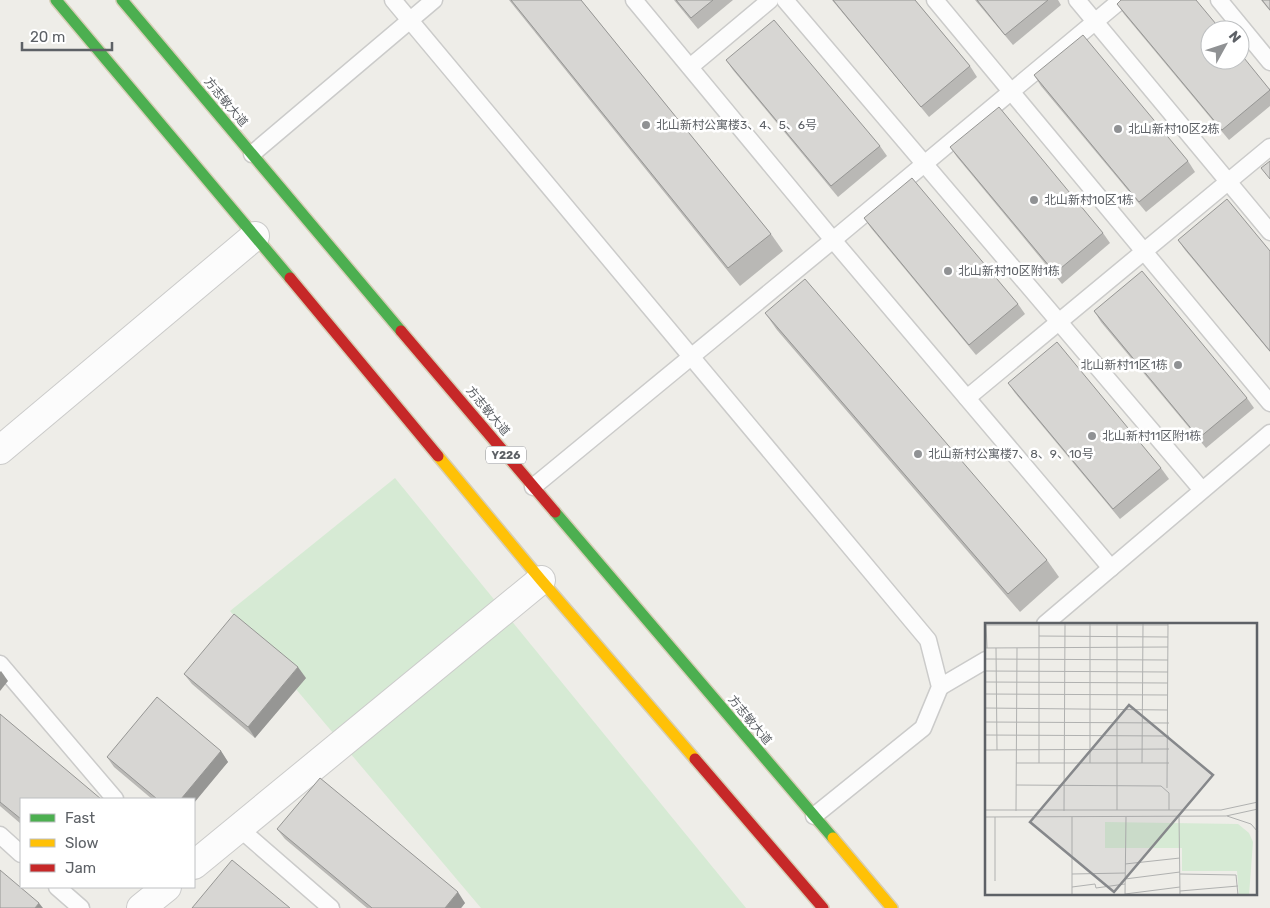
<svg xmlns="http://www.w3.org/2000/svg" width="1270" height="908" font-family="Rubik,'Noto Sans SC',sans-serif">
<style>
.green{fill:#d6ead4}
.lines{fill:none;stroke-linecap:round;stroke-linejoin:round}
.lane-casing{stroke:#cbcbca;stroke-width:19}
.street-casing{stroke:#cbcbca;stroke-width:30}
.fast-casing{stroke:#d6ceb6;stroke-width:14}
.slow-casing{stroke:#d6ceb6;stroke-width:14}
.jam-casing{stroke:#d6ceb6;stroke-width:14}
.lane{stroke:#fcfcfc;stroke-width:16}
.street{stroke:#fcfcfc;stroke-width:28}
.fast{stroke:#4caf50;stroke-width:11}
.slow{stroke:#ffc107;stroke-width:11}
.jam{stroke:#c62828;stroke-width:11}
.wall{fill:#b9b8b5}
.shaded-wall{fill:#969694}
.building{fill:#d7d6d3;stroke:#969694}
.poi-dot{fill:#909294;stroke:#fff;stroke-width:2}
.labels{text-anchor:middle;stroke-width:5;stroke-linejoin:round;paint-order:stroke}
.shield{fill:#fff;stroke:#8e9094;stroke-width:1}
.shield-label{font-size:11px;font-weight:bold;fill:#5d6166}
.street-label{font-size:12px;fill:#5d6166;stroke:#fff}
.poi-label{font-size:12px;fill:#5d6166;stroke:#fff;text-anchor:start}
.inset-road{fill:none;stroke:#b0b1b0;stroke-width:1}
.view{fill:#86888b;fill-opacity:0.15;stroke:#86888b;stroke-width:2.5}
.inset-edge{fill:none;stroke:#5d6166;stroke-width:2.5}
</style>
<rect width="100%" height="100%" fill="#eeede8"/>
<path class="green" d="M395 478 746 908H481L230 611Z"/>
<g class="lines">
<g class="lane-casing">
<g id="lane">
<path d="M393 0 928 640 940 687 923 728 814 816"/>
<path d="M634 0 833 240 1111 568"/>
<path d="M785 0 1202 490"/>
<path d="M935 0 1270 403"/>
<path d="M1077 0 1270 232"/>
<path d="M1219 0 1270 62"/>
<path d="M690 67 770 0"/>
<path d="M252 154 434 0"/>
<path d="M967 398 1270 147"/>
<path d="M533 487 833 240 1121 0"/>
<path d="M1045 624 1270 433"/>
<path d="M0 664 115 799"/>
<path d="M940 687 986 660"/>
<path d="M239 828 331 908"/>
<path d="M0 835 21 854"/>
<path d="M57 887 81 908"/>
</g>
</g>
<g class="street-casing">
<g id="street">
<path d="M0 450 255 236"/>
<path d="M194 865 541 580"/>
<path d="M141 908 167 887"/>
</g>
</g>
<g class="fast-casing">
<g id="fast">
<path d="M56 0 290 278"/>
<path d="M122 0 401 331"/>
<path d="M555 512 833 838"/>
</g>
</g>
<g class="slow-casing">
<g id="slow">
<path d="M438 456 541 580 695 759"/>
<path d="M833 838 892 908"/>
</g>
</g>
<g class="jam-casing">
<g id="jam">
<path d="M290 278 438 456"/>
<path d="M401 331 555 512"/>
<path d="M695 759 823 908"/>
</g>
</g>
<use href="#lane" class="lane"/>
<use href="#street" class="street"/>
<use href="#fast" class="fast"/>
<use href="#slow" class="slow"/>
<use href="#jam" class="jam"/>
</g>
<g class="wall">
<path d="M509 0H581L771 234 783 251 740 286Z"/>
<path d="M674 0H733L698 29Z"/>
<path d="M832 0H915L970 66 977 77 929 117Z"/>
<path d="M975 0H1058L1061 5 1013 45Z"/>
<path d="M1261 0H1270V11Z"/>
<path d="M1117 4 1270 89V106L1229 140 1124 14Z"/>
<path d="M726 60 880 146 887 156 838 197 733 70Z"/>
<path d="M1034 75 1188 161 1195 172 1146 212 1041 86Z"/>
<path d="M950 147 1103 233 1110 243 1062 284 957 157Z"/>
<path d="M864 218 1018 304 1025 314 976 355 871 228Z"/>
<path d="M1178 240 1270 251V352L1185 250Z"/>
<path d="M1094 311 1247 398 1254 408 1206 448 1101 322Z"/>
<path d="M765 313 1047 560 1059 577 1020 612 777 330Z"/>
<path d="M1008 383 1161 468 1169 479 1120 519 1015 393Z"/>
<path d="M184 674 306 678 255 738 192 684Z"/>
<path d="M0 714 21 799V824L0 806Z"/>
<path d="M221 751 228 762 194 799H152L114 767 107 757Z"/>
<path d="M277 829 465 903 461 908H367L285 839Z"/>
</g>
<g class="shaded-wall">
<path d="M298 667 306 678 255 738 248 727Z"/>
<path d="M1 671 8 681 0 691V672Z"/>
<path d="M221 751 228 762 194 803V799H181Z"/>
<path d="M458 892 465 903 461 908H445Z"/>
<path d="M39 903 43 908H35Z"/>
</g>
<g class="building">
<path d="M511 0H581L771 234 728 268Z"/>
<path d="M676 0H713L691 18Z"/>
<path d="M833 0H915L970 66 921 107Z"/>
<path d="M977 0H1048L1005 35Z"/>
<path d="M1121 0H1196L1221 30H1210V60H1240V53L1270 90 1222 130 1117 4Z"/>
<path d="M1262 0H1270V10Z"/>
<path d="M774 20 880 146 831 186 726 60Z"/>
<path d="M1083 35 1188 161 1139 202 1034 75Z"/>
<path d="M999 107 1103 233 1055 273 950 147Z"/>
<path d="M1270 161V179L1261 168Z"/>
<path d="M912 178 1018 304 969 345 864 218Z"/>
<path d="M1227 199 1270 251V351L1178 240Z"/>
<path d="M1142 271 1247 398 1199 438 1094 311Z"/>
<path d="M805 279 1047 560 1008 594 765 313Z"/>
<path d="M1057 342 1161 468 1113 509 1008 383Z"/>
<path d="M234 614 298 667 248 727 184 674Z"/>
<path d="M157 697 221 751 181 799H157L107 757Z"/>
<path d="M0 714 101 799H21V819L0 802Z"/>
<path d="M320 778 458 892 445 908H372L277 829Z"/>
<path d="M232 860 290 908H192Z"/>
<path d="M0 870 39 903 35 908H0Z"/>
</g>
<g class="poi-dot">
<circle cx="646" cy="125" r="5"/>
<circle cx="1118" cy="129" r="5"/>
<circle cx="1034" cy="200" r="5"/>
<circle cx="948" cy="271" r="5"/>
<circle cx="1178" cy="365" r="5"/>
<circle cx="1092" cy="436" r="5"/>
<circle cx="918" cy="454" r="5"/>
</g>
<g class="labels">
<rect class="shield" x="486" y="446.5" width="40" height="17" rx="4"/>
<g class="shield-label">
<text x="506" y="459">Y226</text>
</g>
<g class="street-label">
<text transform="translate(226 102) rotate(50)" y="4">方志敏大道</text>
<text transform="translate(488 411) rotate(50)" y="4">方志敏大道</text>
<text transform="translate(750 720) rotate(50)" y="4">方志敏大道</text>
</g>
<g class="poi-label">
<text x="656" y="129">北山新村公寓楼3、4、5、6号</text>
<text x="1128" y="133">北山新村10区2栋</text>
<text x="1044" y="204">北山新村10区1栋</text>
<text x="958" y="275">北山新村10区附1栋</text>
<text x="1168" y="369" text-anchor="end">北山新村11区1栋</text>
<text x="1102" y="440">北山新村11区附1栋</text>
<text x="928" y="458">北山新村公寓楼7、8、9、10号</text>
</g>
</g>
<g transform="translate(985 623)">
<rect width="272" height="272" fill="#eeede8"/>
<path d="M120 199 253 201 264 210 268 219 264 272H254L252 248H197V225H120Z" fill="#d6ead4"/>
<path class="inset-road" d="M1 1 2 25M54 1V140M0 2H183M54 13 183 14M0 25 183 24M11 25 12 127M0 36 183 37M0 48 183 49M0 59 183 60M0 71 183 72M0 85 183 87M0 99 184 100M0 112 184 113M0 127 184 126M31 140H184M105 140V1M157 140 158 1M31 162 176 163 184 170V187M182 165 183 1M0 187H236L273 179M132 187V1M31 188 32 25M79 188 80 1M194 193 195 272M242 193 266 201 273 209M0 194 241 193 273 186M10 194V258M87 194V272M140 241 195 235M87 251 140 250M195 251 251 252 253 272M140 256 195 249M87 264 110 261 111 265 140 261M195 268 253 263M140 271 195 264M140 272 141 194"/>
<path class="view" d="M144 82 228 152 129 269 45 199Z"/>
<rect width="272" height="272" class="inset-edge"/>
</g>
<rect x="20" y="798" width="175" height="90" fill="#ffffff" stroke="#bec0c2"/>
<rect x="30" y="814" width="25" height="8" fill="#4caf50" stroke="#bec0c2"/>
<text x="65" y="823" font-size="15" fill="#5d6166">Fast</text>
<rect x="30" y="839" width="25" height="8" fill="#ffc107" stroke="#bec0c2"/>
<text x="65" y="848" font-size="15" fill="#5d6166">Slow</text>
<rect x="30" y="864" width="25" height="8" fill="#c62828" stroke="#bec0c2"/>
<text x="65" y="873" font-size="15" fill="#5d6166">Jam</text>
<g transform="translate(1225 45) rotate(50)"><circle r="24" fill="#ffffff" stroke="#bec0c2"/>
<path d="M0-4L9 19L0 12L-9 19Z" fill="#909294"/>
<text y="-8" font-size="14" font-weight="bold" text-anchor="middle" fill="#5d6166">N</text>
</g>
<path d="M22 42v8h90v-8" fill="none" stroke="#5d6166" stroke-width="2.5"/>
<text x="30" y="42" font-size="15" fill="#5d6166" stroke="#ffffff" stroke-width="4" paint-order="stroke">20 m</text>
</svg>
